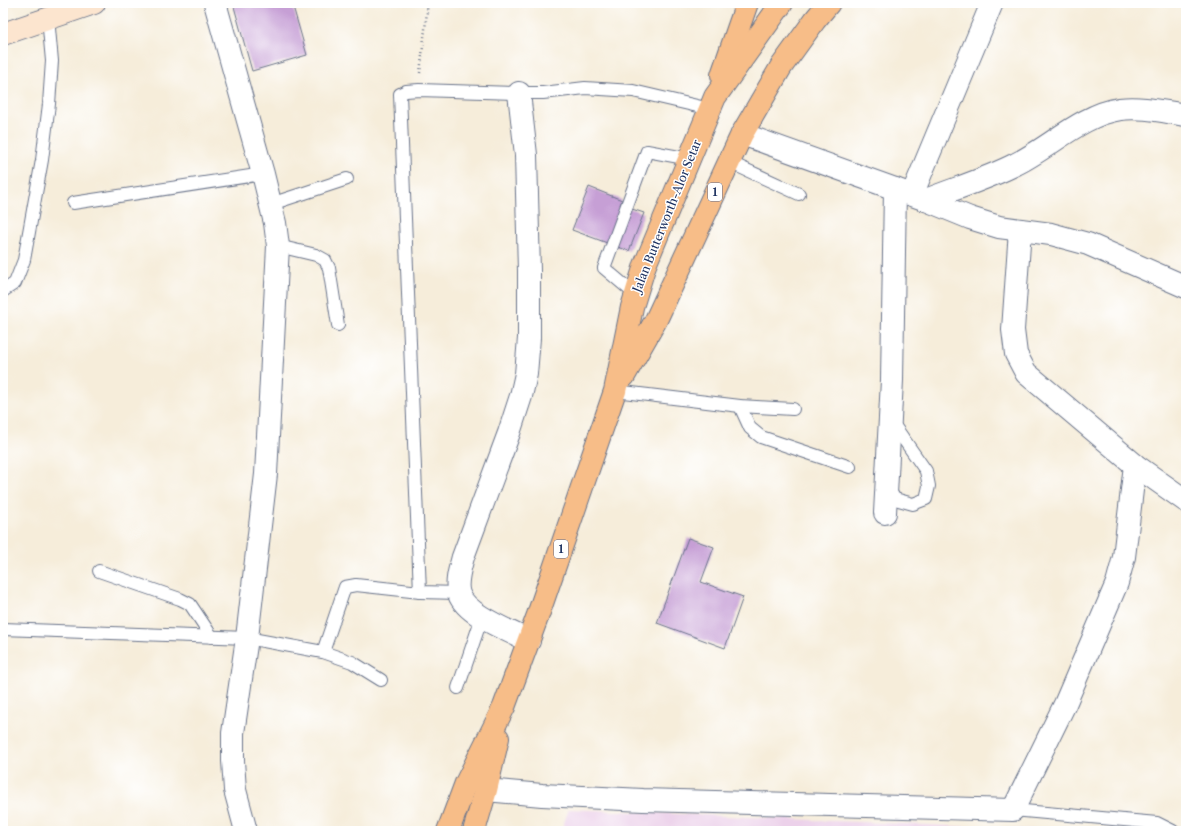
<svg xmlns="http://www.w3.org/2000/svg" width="1189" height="834" font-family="'Libre Caslon Text',serif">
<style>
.built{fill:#ecd1ea}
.building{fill:#c69fd5}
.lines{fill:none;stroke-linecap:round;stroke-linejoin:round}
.lane-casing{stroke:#687289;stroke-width:14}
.street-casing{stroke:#687289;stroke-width:24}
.secondary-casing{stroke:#687289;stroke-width:24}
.primary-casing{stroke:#687289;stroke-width:24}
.path{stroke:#687289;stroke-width:2.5;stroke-dasharray:1 3;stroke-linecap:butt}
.lane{stroke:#fff;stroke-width:12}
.street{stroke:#fff;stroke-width:22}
.secondary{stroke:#fce5cf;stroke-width:22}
.primary{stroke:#f7bd88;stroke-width:22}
.labels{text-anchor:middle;stroke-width:3;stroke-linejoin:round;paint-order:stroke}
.shield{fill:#fff;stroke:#5f6d8e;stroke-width:1}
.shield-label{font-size:11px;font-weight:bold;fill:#1b2f5e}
.street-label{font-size:12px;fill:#1b2f5e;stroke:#fff}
</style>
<rect width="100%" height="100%" fill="#fff"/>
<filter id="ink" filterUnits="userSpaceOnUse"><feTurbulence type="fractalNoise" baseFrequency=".025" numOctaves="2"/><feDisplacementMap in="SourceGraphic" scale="8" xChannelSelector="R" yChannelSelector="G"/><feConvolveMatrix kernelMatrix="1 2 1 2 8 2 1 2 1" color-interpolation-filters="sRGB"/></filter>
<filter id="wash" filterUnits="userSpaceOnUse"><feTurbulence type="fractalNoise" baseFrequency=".012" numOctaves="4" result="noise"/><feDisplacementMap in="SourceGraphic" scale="16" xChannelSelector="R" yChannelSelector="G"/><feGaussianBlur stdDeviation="0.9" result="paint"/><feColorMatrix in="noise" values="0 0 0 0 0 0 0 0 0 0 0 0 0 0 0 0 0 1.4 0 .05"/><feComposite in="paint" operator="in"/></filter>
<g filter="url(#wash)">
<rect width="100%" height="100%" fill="#f6edda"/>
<path class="built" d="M569 809 1061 831H561Z"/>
<g id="blocks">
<g class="building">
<path d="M233 3H292L307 55 252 71Z"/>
<path d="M589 187 622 200 620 205 644 213 629 251 572 230Z"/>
<path d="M688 538 714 547 701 582 743 597 725 648 657 623Z"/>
</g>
</g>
</g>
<g filter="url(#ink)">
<use href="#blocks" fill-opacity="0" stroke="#687289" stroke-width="1"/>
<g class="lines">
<g class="lane-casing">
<g id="lane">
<path d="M729 162 799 194"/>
<path d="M73 203 263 174"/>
<path d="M271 204 347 179"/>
<path d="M278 246 316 255 325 260 329 268 338 325"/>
<path d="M3 291 15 283 24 260 42 160 49 104 52 61 48 18"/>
<path d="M636 295 604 268 647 151 690 159"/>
<path d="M615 391 740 406 793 409"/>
<path d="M740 406 750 428 761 437 850 467"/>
<path d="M887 487 895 499 913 504 926 499 929 486 926 471 891 421"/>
<path d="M99 571 180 599 190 604 212 637"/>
<path d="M420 592 400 94 406 91 419 90 519 93H543L585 88 633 91 710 109"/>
<path d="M3 629 247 638 323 652 352 662 381 680"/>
<path d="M323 652 345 587 356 585 420 592 459 593"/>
<path d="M458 688 482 617"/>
<path d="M1013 810 1157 823 1173 831"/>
</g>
</g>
<g class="street-casing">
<g id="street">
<path d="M215 3 263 174 275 223 278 246 266 474 247 638 233 733V761L235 790 246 831"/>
<path d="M519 93 526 155 529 271V338L526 374 521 396 509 433 463 557C460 568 455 583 459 594 466 615 510 631 529 641"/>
<path d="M742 134 926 200 970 218 999 227 1051 234 1088 244 1186 287"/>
<path d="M912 195 992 3"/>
<path d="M926 200C956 188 987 179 1016 164 1049 148 1083 114 1120 109 1141 106 1165 112 1186 115"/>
<path d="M1020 230 1013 330 1016 354 1026 373 1135 465 1186 501"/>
<path d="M885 513 892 380 895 189"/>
<path d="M486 790 542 795 643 800 1013 810 1065 704 1117 583 1124 557 1135 465"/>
</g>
</g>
<g class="secondary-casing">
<path id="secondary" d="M3 34 94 3"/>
</g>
<g class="primary-casing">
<g id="primary">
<path d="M722 75 747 3"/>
<path d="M624 376 656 320 742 134 781 67 815 20 829 3"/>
<path d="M448 831 466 783 504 707 538 615 615 391 632 307 645 265 715 97 782 3"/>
<path d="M474 831 486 790 498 738"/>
</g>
</g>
<path class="path" d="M420 73 428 3"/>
<use href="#lane" class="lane"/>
<use href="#street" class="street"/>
<use href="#secondary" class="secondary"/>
<use href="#primary" class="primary"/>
</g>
</g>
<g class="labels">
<g class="shield">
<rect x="708" y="183" width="14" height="18" rx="3"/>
<rect x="554" y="540" width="14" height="18" rx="3"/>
</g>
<g class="shield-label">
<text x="715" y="196">1</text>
<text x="561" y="553">1</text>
</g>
<g class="street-label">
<text transform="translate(667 216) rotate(-68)" y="4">Jalan Butterworth-Alor Setar</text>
</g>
</g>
<rect width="1189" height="834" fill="none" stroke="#fff" stroke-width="16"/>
</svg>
